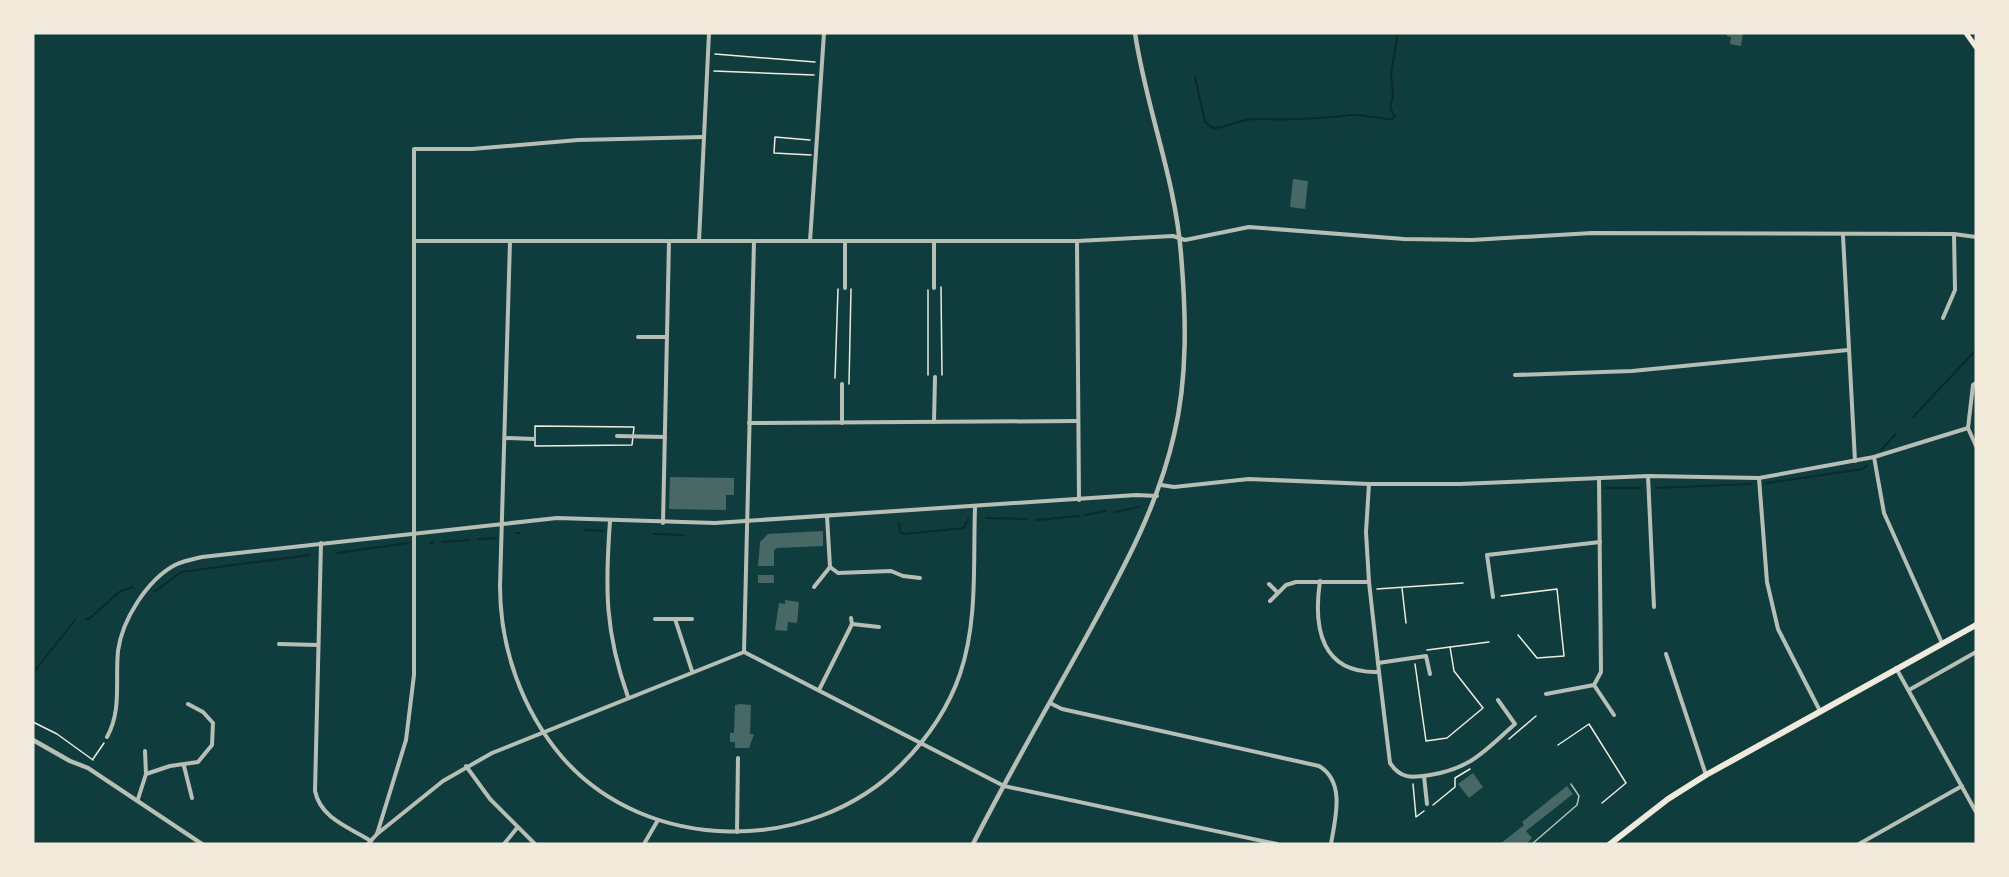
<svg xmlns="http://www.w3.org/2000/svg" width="2009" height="877" font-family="'Exo 2',sans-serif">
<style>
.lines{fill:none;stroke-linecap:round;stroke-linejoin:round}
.stream{stroke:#0a2a2b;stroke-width:2}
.building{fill:#486865}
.path{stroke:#f1e9da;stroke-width:1.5}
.service{stroke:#b8beb3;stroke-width:1.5}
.minor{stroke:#b8beb3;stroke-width:4}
.tertiary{stroke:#b8beb3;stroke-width:4.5}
.secondary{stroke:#f1e9da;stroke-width:5}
.primary{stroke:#f1e9da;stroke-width:6}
</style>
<rect width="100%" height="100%" fill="#0f3d3e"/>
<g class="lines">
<g class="stream">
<path d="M1195 77 1205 122 1213 128C1227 128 1240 119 1254 119 1286 120 1320 119 1351 115 1364 114 1379 119 1392 119L1395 116 1390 108 1393 94 1391 74 1398 33"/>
<path d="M1913 417 1976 350"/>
<path d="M1881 450 1896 434"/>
<path d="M1767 483 1863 469 1867 465"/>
<path d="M1606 488H1641"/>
<path d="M1656 488 1752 484"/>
<path d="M1114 512 1139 507"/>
<path d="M1085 515 1106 511"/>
<path d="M986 518 1027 519"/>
<path d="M1037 520 1079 516"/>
<path d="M899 523 900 532 904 534 964 528 968 519"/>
<path d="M585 530 602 531"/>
<path d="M516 533H520"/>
<path d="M654 534 684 535"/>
<path d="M479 539 496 538"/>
<path d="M442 542 470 540"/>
<path d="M430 543 433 542"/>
<path d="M337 553 408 543"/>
<path d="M154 592 181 572 310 555"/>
<path d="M86 619H89L119 592 133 587"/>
<path d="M33 673 75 620"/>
</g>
</g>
<g class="building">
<path d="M1727 33H1743L1741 46 1730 44 1731 37 1727 36Z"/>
<path d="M1293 179 1308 181 1305 209 1290 207Z"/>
<path d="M670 477 734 478V495H726V510L669 509Z"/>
<path d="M823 531V546L777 548 774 550V566H758L760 542 768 534Z"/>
<rect x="758" y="575" width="16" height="8"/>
<path d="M785 600 799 602 797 623 788 622 787 631 775 630 779 603 785 604Z"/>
<path d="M740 704 751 705 750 734H754L749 748H735V742H730V733H734L735 705Z"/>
<path d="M1473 773 1483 787 1469 798 1458 784Z"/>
<path d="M1567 786 1573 794 1526 831 1532 838 1527 843 1500 844 1524 825 1522 822Z"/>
</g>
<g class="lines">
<g class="path">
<path d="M715 54 815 62"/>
<path d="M714 71 814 75"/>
<path d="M810 140 775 137 774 153 811 155"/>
<path d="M941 287 942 375"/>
<path d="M928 290V375"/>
<path d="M835 378 838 289"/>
<path d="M849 384 851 289"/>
<path d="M535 426 634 427 632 445 535 446Z"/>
<path d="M1402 588 1406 623"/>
<path d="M1377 589 1463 583"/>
<path d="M1501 596 1557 589 1564 656 1537 658 1518 635"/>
<path d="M1427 650 1489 642"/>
<path d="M1415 664 1426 741 1447 738 1483 708 1454 671 1450 647"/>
<path d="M33 722 57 734 93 760"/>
<path d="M1509 739 1536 716"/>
<path d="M1558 745 1589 724 1626 783 1602 803"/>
<path d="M93 759 104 743"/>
<path d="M1413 784 1416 817 1424 811"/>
<path d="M1433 805 1455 787V778L1470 769"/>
</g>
<path class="service" d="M1532 844 1577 805 1579 796 1571 784"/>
<g class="minor">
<path d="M1843 236 1855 461"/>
<path d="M414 241H1077L1173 236 1185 240 1249 227 1404 239 1472 240 1592 233 1954 234 1976 237"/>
<path d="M510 241 500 586C500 648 522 710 562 757 647 855 811 855 901 765 926 740 948 709 960 674 978 621 973 563 975 508"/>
<path d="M699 241 709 33"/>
<path d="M810 241 824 33"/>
<path d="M934 241V288"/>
<path d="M1077 241 1079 500"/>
<path d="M845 288V241"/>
<path d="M1943 318 1955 290 1954 234"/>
<path d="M638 337H666"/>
<path d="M1515 375 1632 371 1848 350"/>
<path d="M1976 383 1973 385 1968 428 1976 446"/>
<path d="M934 422 935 377"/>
<path d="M749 423 1078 421"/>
<path d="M842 423V384"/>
<path d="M617 436 665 437"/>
<path d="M505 438 534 439"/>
<path d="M1874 457 1884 513 1942 643"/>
<path d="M1648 476 1654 607"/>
<path d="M1759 478 1767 582 1778 629 1820 711"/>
<path d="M1161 485 1174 487 1249 479 1369 484H1460L1648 476 1759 478 1874 457 1968 428"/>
<path d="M610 521C605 589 605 632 628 697"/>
<path d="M663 523 669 241"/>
<path d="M321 543 315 791C321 819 349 827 371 841"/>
<path d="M830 567 838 573 891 571 903 576 920 578"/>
<path d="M1320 581C1313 628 1321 674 1379 672L1369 582 1366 532 1369 484"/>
<path d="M1269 584 1277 592"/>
<path d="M814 587 830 567 827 516"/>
<path d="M1493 597 1487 555 1600 542"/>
<path d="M1270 601 1286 585 1296 582H1369"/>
<path d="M851 618 852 624 879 627"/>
<path d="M655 619H692"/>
<path d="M675 619 692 671"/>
<path d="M279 644 318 645"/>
<path d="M744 652 754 241"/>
<path d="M1666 654 1706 775"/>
<path d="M1378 663 1426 656 1430 674"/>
<path d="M1896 668 1976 812"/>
<path d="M1379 672 1390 763C1401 779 1411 778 1430 775 1472 768 1484 751 1515 724L1498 700"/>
<path d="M1594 685 1614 715"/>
<path d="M819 690 852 624"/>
<path d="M1909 690 1976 652"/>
<path d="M1546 694 1594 685 1601 672 1599 478"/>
<path d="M1050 703 1062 709 1319 766C1346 782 1335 819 1331 844"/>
<path d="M107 737C122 710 115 681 118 651 122 620 147 580 175 565 183 561 193 559 202 557L557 518 715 523 1136 495 1157 496"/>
<path d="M145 751 146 774"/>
<path d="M184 766 192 798"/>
<path d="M466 766 490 799 535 844"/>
<path d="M1424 776 1427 804"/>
<path d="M138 799 146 774 170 766 198 762 212 745 213 723 203 712 188 704"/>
<path d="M737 832 738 758"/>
<path d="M377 834 406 740 414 675V149H472L578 140 704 137"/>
<path d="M368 844 377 834 443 781 492 753 744 652 1004 786 1277 844"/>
<path d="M504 844 517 828"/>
<path d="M644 844 658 820"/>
<path d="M1859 844 1962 786"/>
</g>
<g class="tertiary">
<path d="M33 740 70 761 88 768 202 844"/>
<path d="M973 844C1010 771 1051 701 1090 630 1125 566 1158 505 1174 435 1188 377 1186 313 1181 254 1175 177 1146 108 1135 33"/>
</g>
<path class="secondary" d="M1966 33 1976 47"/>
<path class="primary" d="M1610 844 1668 799 1706 775 1976 625"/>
</g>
<rect width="2009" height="877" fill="none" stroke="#f1e9da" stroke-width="69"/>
</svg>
